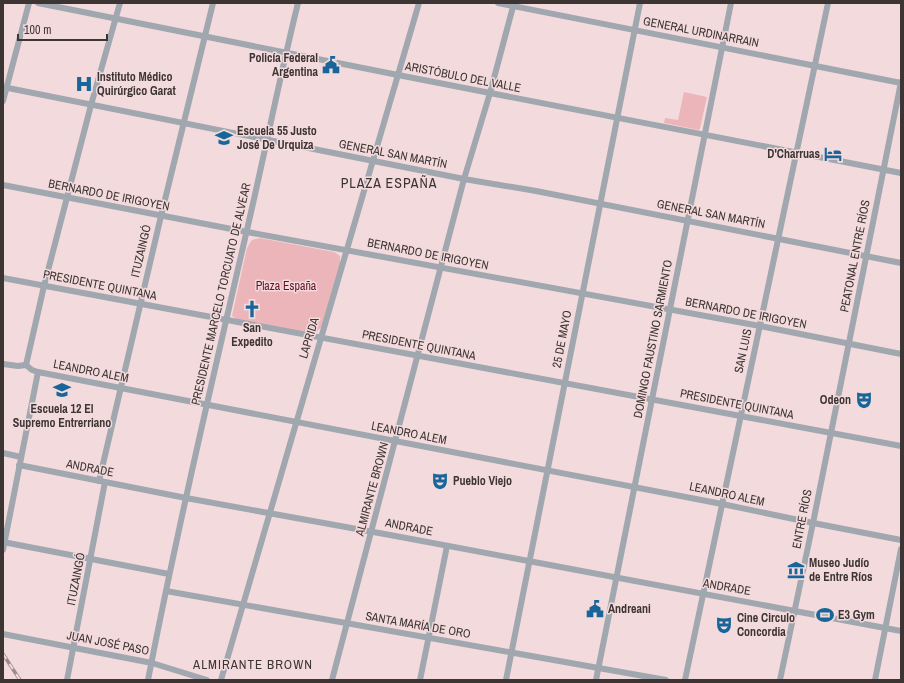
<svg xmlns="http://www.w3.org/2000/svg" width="904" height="683" font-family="'Archivo Narrow',sans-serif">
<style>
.green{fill:#ecb5b9}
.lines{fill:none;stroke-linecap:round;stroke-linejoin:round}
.minor{stroke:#a0a7ae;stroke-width:6}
.rail-casing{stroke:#9d8c8d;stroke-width:3.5}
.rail{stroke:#f3dadc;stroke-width:2;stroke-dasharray:6;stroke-linecap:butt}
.labels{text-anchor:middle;stroke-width:3;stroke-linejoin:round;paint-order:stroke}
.street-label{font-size:12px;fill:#3d3434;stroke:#f3dadc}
.poi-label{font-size:12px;font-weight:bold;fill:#3d3434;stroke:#f3dadc;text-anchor:start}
.park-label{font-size:12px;fill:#640f24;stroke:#f3dadc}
.neighbourhood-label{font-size:13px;letter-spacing:1px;fill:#3d3434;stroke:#f3dadc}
.quarter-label{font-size:14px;letter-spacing:1px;fill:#3d3434;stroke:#f3dadc}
</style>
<rect width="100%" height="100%" fill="#f3dadc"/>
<g class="green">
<path d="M684 92 707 97 700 128 699 130 664 123 665 118 678 120Z"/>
<path d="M260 238 334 252 340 256V264L322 327 316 332H303L238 320 232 316 247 248 252 240Z"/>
</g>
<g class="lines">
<g class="minor">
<path d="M38 3 398 75 901 173"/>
<path d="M498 3 901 83"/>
<path d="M3 87 464 179 536 191 901 263"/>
<path d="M3 101 29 3"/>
<path d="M3 185 247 232 760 326 901 354"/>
<path d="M3 278 901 446"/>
<path d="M3 364 18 366 26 365 32 370 38 372 722 504 813 523 901 540"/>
<path d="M26 365 44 286 91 105 120 3"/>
<path d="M3 453 21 457"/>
<path d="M19 465 186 498 390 535 901 631"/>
<path d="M99 481 161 216 213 3"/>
<path d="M3 542 169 574"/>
<path d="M3 550 38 372"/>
<path d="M166 591 666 680"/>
<path d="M3 634 152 663 207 680"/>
<path d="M67 680 105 482"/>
<path d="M148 680C177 531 212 382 246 234 264 157 279 80 298 3"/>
<path d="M221 680 419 3"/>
<path d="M332 680 464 179 490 93 514 3"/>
<path d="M420 680 447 546"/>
<path d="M506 680 640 3"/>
<path d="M596 680 731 3"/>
<path d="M685 680 828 3"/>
<path d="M780 680 813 523 901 82"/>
<path d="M875 680 901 549"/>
</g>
<g class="rail-casing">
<path id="rail" d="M3 654 20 680"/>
</g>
<use href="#rail" class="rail"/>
</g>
<defs>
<g id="civic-bare" transform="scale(1.38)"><path d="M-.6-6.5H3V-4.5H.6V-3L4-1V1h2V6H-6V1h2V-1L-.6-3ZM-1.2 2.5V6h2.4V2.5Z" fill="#186699" stroke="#f3dadc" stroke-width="2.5" paint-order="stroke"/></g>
<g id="hospital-bare" transform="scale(1.38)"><path d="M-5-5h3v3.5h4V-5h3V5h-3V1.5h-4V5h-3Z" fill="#186699" stroke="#f3dadc" stroke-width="2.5" paint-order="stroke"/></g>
<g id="school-bare" transform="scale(1.38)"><path d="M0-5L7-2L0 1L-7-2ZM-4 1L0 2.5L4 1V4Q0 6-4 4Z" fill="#186699" stroke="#f3dadc" stroke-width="2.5" paint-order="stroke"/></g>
<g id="hotel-bare" transform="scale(1.38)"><path d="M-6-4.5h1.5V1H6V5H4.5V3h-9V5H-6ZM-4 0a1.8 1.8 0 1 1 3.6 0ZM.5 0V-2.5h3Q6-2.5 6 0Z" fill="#186699" stroke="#f3dadc" stroke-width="2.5" paint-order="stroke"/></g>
<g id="church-bare" transform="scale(1.38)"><path d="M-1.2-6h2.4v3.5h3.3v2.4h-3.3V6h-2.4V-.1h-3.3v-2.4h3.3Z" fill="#186699" stroke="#f3dadc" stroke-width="2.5" paint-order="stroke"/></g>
<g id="theatre-bare" transform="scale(1.38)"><path d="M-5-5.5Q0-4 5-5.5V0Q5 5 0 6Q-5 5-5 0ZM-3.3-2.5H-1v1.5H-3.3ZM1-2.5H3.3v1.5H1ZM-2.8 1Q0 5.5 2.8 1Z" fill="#186699" stroke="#f3dadc" stroke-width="2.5" paint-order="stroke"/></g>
<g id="museum-bare" transform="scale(1.38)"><path d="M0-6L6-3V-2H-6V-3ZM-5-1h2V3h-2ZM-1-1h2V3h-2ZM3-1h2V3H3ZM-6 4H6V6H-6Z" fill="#186699" stroke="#f3dadc" stroke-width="2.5" paint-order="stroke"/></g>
<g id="stadium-bare" transform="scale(1.38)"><path d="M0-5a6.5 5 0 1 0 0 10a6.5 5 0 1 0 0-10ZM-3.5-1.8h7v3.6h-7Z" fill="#186699" stroke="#f3dadc" stroke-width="2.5" paint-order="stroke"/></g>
</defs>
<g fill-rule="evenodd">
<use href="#civic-bare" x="331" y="65"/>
<use href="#hospital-bare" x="84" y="84"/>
<use href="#school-bare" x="224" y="138"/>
<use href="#hotel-bare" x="833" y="154"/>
<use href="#church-bare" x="252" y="309"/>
<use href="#school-bare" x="62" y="390"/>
<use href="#theatre-bare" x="864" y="400"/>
<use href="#theatre-bare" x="440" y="481"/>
<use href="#museum-bare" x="796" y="570"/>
<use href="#civic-bare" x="595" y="609"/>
<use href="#stadium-bare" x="825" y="615"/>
<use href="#theatre-bare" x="724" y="625"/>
</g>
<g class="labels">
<g class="street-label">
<text transform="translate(701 32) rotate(11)" y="4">GENERAL URDINARRAIN</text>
<text transform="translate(463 77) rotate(11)" y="4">ARISTÓBULO DEL VALLE</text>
<text transform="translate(393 154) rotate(11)" y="4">GENERAL SAN MARTÍN</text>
<text transform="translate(109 195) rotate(11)" y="4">BERNARDO DE IRIGOYEN</text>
<text transform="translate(711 214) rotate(11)" y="4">GENERAL SAN MARTÍN</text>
<text transform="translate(141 251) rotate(-77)" y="4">ITUZAINGÓ</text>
<text transform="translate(428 254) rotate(11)" y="4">BERNARDO DE IRIGOYEN</text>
<text transform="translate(855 256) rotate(-79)" y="4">PEATONAL ENTRE RÍOS</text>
<text transform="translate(100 285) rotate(11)" y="4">PRESIDENTE QUINTANA</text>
<text transform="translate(221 294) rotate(-77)" y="4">PRESIDENTE MARCELO TORCUATO DE ALVEAR</text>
<text transform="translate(746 313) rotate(11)" y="4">BERNARDO DE IRIGOYEN</text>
<text transform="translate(309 338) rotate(-73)" y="4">LAPRIDA</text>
<text transform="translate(562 339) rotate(-79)" y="4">25 DE MAYO</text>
<text transform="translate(653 339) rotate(-79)" y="4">DOMINGO FAUSTINO SARMIENTO</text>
<text transform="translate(419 345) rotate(11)" y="4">PRESIDENTE QUINTANA</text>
<text transform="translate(743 351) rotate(-78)" y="4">SAN LUIS</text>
<text transform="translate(91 371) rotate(11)" y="4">LEANDRO ALEM</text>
<text transform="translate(737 404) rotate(11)" y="4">PRESIDENTE QUINTANA</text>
<text transform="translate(409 433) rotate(11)" y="4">LEANDRO ALEM</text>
<text transform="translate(90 468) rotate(11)" y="4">ANDRADE</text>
<text transform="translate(372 489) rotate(-75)" y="4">ALMIRANTE BROWN</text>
<text transform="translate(727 494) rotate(12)" y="4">LEANDRO ALEM</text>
<text transform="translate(802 519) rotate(-79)" y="4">ENTRE RÍOS</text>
<text transform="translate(409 527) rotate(11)" y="4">ANDRADE</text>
<text transform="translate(76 579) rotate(-79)" y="4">ITUZAINGÓ</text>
<text transform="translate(727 587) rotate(10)" y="4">ANDRADE</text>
<text transform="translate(418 625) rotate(10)" y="4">SANTA MARÍA DE ORO</text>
<text transform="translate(108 643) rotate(11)" y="4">JUAN JOSÉ PASO</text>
</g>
<g class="poi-label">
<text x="318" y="62" text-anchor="end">Policía Federal<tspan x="318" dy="14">Argentina</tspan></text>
<text x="97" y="81">Instituto Médico<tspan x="97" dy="14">Quirúrgico Garat</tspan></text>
<text x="237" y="135">Escuela 55 Justo<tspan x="237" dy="14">José De Urquiza</tspan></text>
<text x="820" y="158" text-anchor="end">D'Charruas</text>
<text x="252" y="332" text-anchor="middle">San<tspan x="252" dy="14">Expedito</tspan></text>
<text x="851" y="404" text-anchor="end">Odeon</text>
<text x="62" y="413" text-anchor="middle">Escuela 12 El<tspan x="62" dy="14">Supremo Entrerriano</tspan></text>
<text x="453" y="485">Pueblo Viejo</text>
<text x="809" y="567">Museo Judío<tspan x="809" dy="14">de Entre Ríos</tspan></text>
<text x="608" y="613">Andreani</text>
<text x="838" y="619">E3 Gym</text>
<text x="737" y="622">Cine Circulo<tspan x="737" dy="14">Concordia</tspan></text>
</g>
<g class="park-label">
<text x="286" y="290">Plaza España</text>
</g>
<g class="neighbourhood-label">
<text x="253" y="669">ALMIRANTE BROWN</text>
</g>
<g class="quarter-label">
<text x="389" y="188">PLAZA ESPAÑA</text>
</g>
</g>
<rect width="904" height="683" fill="none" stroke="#3d3434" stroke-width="8"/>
<path d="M18 34v6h89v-6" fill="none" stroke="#3d3434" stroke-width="2"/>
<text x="24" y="34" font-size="12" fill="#3d3434" stroke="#f3dadc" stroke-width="3" paint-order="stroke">100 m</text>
</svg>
